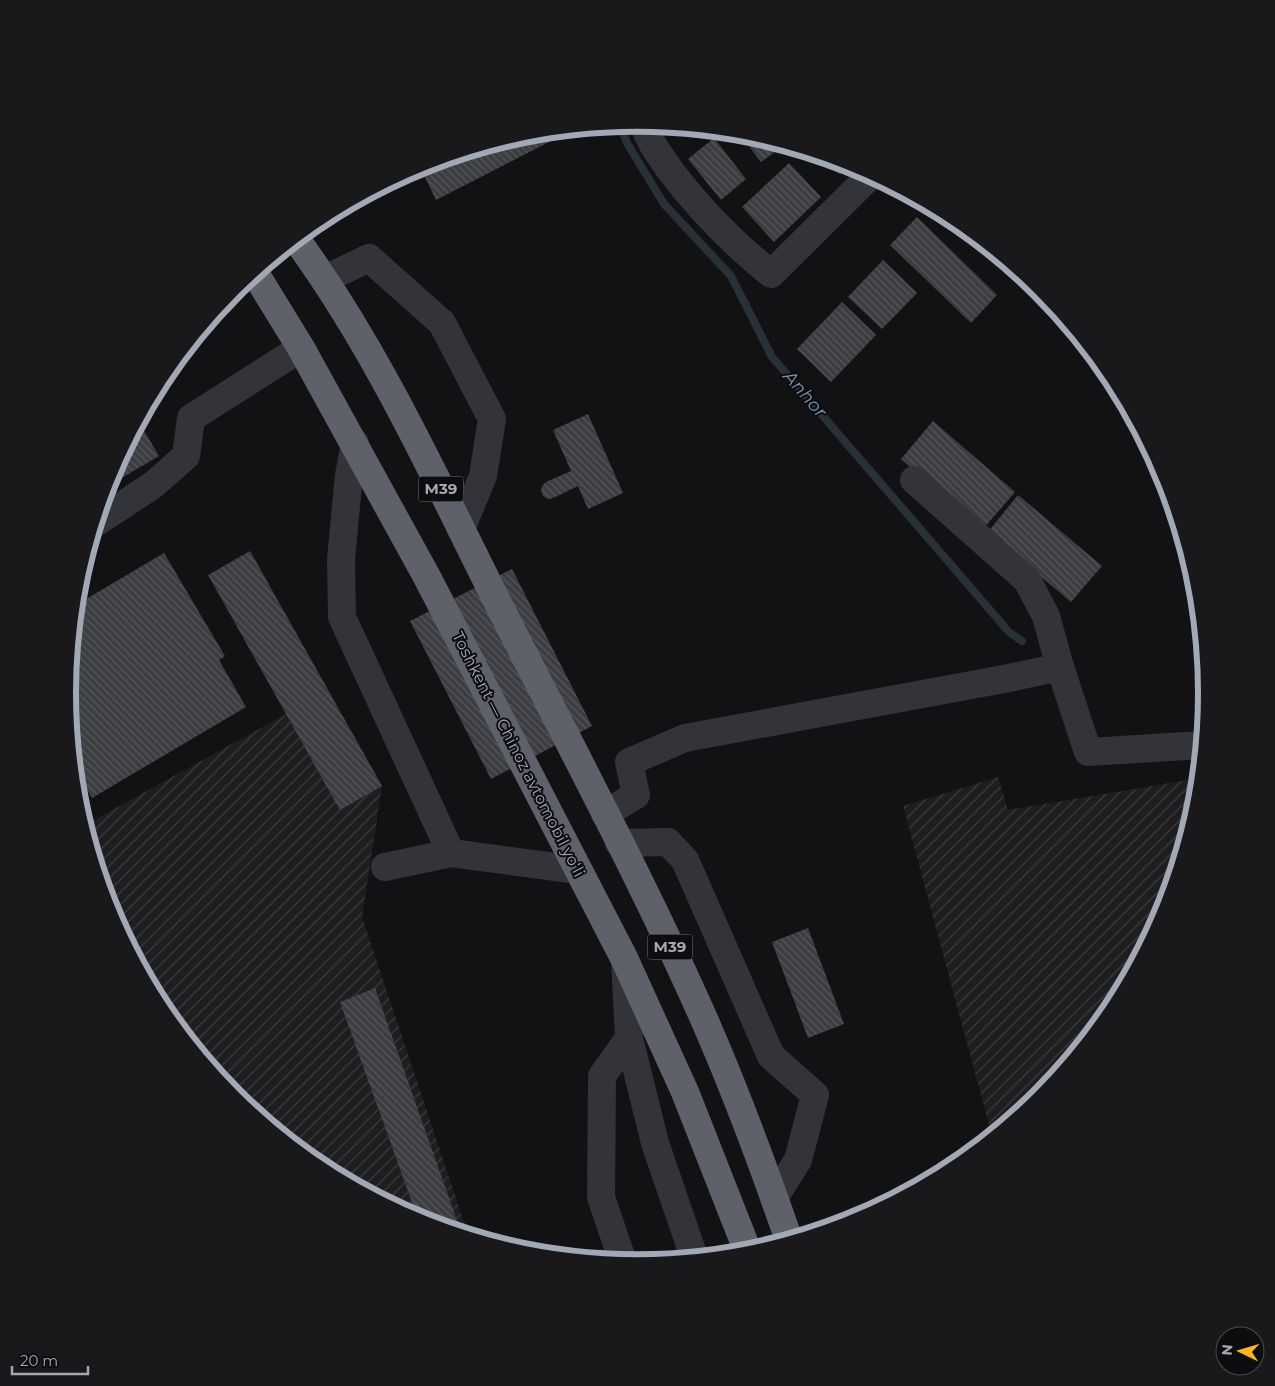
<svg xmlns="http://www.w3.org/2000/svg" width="1275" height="1386" font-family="Montserrat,sans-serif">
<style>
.industrial{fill:url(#industrial-furrows)}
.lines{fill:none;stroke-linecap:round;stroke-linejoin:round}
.stream{stroke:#283038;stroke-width:8}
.building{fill:url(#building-back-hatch)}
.minor{stroke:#333439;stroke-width:28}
.highway{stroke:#5f616a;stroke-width:28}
.labels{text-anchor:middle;stroke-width:4;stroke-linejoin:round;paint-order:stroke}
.shield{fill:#0d0d0f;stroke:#767a83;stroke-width:1}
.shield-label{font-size:15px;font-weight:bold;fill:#a3a8b5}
.street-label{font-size:16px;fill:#a3a8b5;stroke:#0d0d0f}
.water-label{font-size:18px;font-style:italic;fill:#7895b1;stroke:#0d0d0f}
.rim{fill:none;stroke:#a3a8b5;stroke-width:6}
</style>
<defs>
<pattern id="industrial-furrows" width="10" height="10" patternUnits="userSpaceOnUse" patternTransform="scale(1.25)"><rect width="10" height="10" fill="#1e1e21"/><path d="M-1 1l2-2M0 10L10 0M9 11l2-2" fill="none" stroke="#3c3c3f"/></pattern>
<pattern id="building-back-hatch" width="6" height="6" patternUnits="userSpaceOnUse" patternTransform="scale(1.25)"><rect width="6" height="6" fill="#3c3d41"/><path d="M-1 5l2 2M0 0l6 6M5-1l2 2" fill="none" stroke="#55565a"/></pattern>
</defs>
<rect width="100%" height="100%" fill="#121214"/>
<g class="industrial">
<path d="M328 691 382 786 362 917 468 1234 419 1219 321 1167 234 1096 163 1009 111 911 85 825Z"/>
<path d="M998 777 1008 810 1199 778 1196 804 1164 911 1111 1010 1040 1096 992 1136 903 806Z"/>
</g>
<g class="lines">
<path class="stream" d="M620 125 627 143 664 204 731 276 772 357 1009 632 1022 641"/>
</g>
<g class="building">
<path d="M549 132 553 140 436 200 425 177 442 168 439 161 527 134Z"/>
<path d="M739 133 749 134 784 145 761 162Z"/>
<path d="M714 138 746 179 721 200 688 159Z"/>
<path d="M821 156 849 164 839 174Z"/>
<path d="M789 163 821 197 774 242 742 207Z"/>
<path d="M917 217 997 295 971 323 890 245Z"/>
<path d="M883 260 917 293 882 329 848 297Z"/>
<path d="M842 302 876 335 831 382 797 349Z"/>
<path d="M588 414 623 493 588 509 578 486 553 498 548 499 543 496 541 491 542 486 546 482 571 471 553 430Z"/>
<path d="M933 421 1015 492 983 529 901 459Z"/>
<path d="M139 422 159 456 108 486 111 475Z"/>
<path d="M1018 495 1102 566 1071 602 988 532Z"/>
<path d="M250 551 382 786 340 810 208 575Z"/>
<path d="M164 553 225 656 219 660 246 707 92 798 75 769 68 693 76 605Z"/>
<path d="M512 569 592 726 491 779 410 621Z"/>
<path d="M808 928 844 1024 808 1038 772 942Z"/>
<path d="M375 988 461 1232 418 1219 340 1002Z"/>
</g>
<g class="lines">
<g class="minor">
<path d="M644 124C649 142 659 154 670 170 699 209 733 243 771 274L871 175"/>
<path d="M325 279 369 258 442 323 492 419 483 476 461 529"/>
<path d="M355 443 349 475 341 559 342 617 451 853 578 870"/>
<path d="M914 480 1027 580 1046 616 1060 667"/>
<path d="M97 522 153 485 186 456 191 418 301 348"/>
<path d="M605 814 636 795 629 762 685 738 1009 678 1060 667 1088 752 1202 745"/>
<path d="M619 843 668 842 685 860 771 1056 815 1095 798 1160 774 1198"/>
<path d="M385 867 451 853"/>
<path d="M625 960 629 1038 655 1143 694 1257"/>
<path d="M623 1262 601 1197 602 1076 629 1038"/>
</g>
<g class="highway">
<path d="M296 239C381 355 440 489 505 617 571 747 640 876 700 1010 733 1084 762 1162 789 1240"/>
<path d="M255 273 301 348 427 577 624 958 685 1092 748 1252"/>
</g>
</g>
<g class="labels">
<g class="shield">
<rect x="418.5" y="476.5" width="45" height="25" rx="4"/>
<rect x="647.5" y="934.5" width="45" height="25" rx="4"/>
</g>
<g class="shield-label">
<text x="441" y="494">M39</text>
<text x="670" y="952">M39</text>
</g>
<g class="street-label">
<text transform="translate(519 754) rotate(63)" y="6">Toshkent — Chinoz avtomobil yoʻli</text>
</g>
<g class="water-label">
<text transform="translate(805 394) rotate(49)" y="6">Anhor</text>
</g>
</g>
<path d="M0 0H1275V1386H0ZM76 693a561 561 0 1 1 1122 0a561 561 0 1 1-1122 0Z" fill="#19191c" fill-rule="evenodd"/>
<path class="rim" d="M76 693a561 561 0 1 1 1122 0a561 561 0 1 1-1122 0Z"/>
<g transform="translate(1240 1351) rotate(275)"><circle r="24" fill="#0d0d0f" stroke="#494b51"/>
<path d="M0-4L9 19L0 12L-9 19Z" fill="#f6b527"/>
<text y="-8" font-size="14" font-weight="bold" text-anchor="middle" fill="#a3a8b5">N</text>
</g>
<path d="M12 1366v8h76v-8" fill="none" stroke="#a3a8b5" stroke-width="2.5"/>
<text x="20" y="1366" font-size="15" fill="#a3a8b5" stroke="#0d0d0f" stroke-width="4" paint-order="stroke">20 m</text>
</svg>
